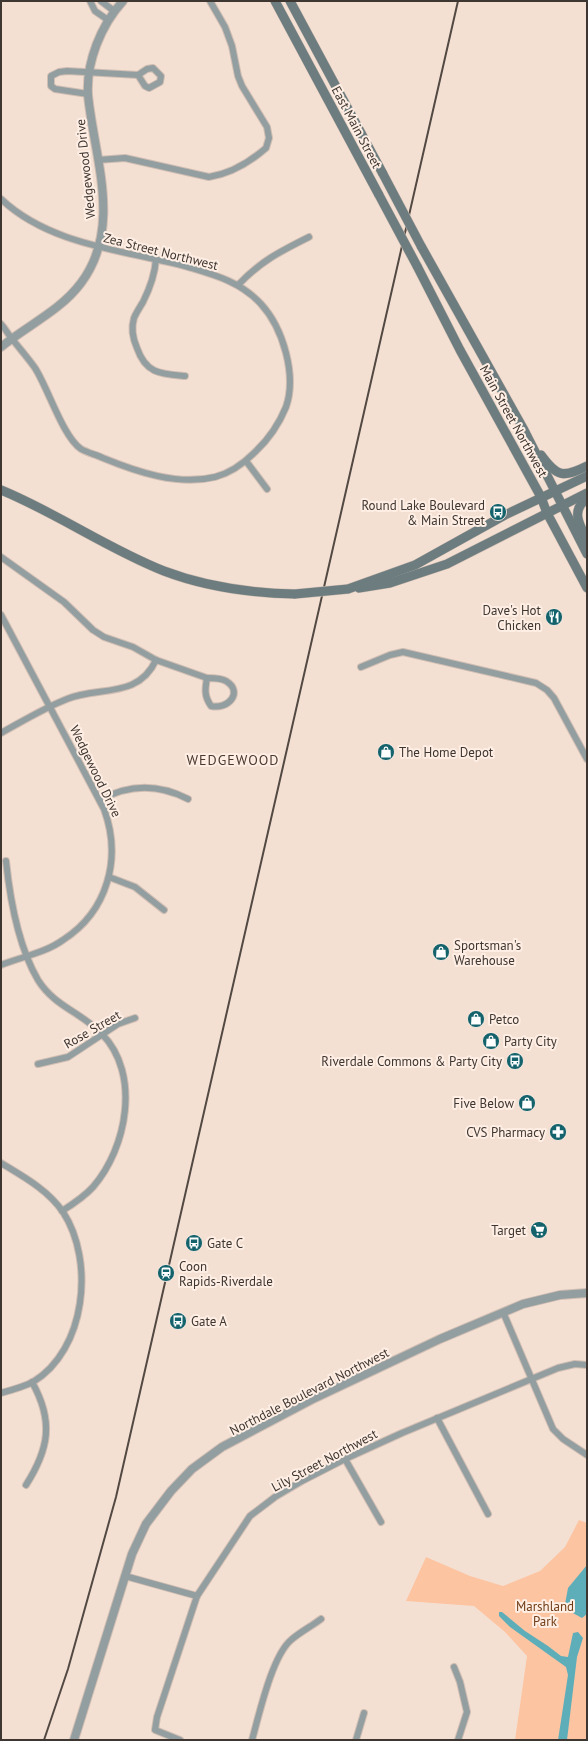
<svg xmlns="http://www.w3.org/2000/svg" width="588" height="1741" font-family="'PT Sans',sans-serif">
<style>
.green{fill:#fcc4a1}
.water{fill:#5eaeba}
.lines{fill:none;stroke-linecap:round;stroke-linejoin:round}
.minor-casing{stroke:#d0beb3;stroke-width:8}
.tertiary-casing{stroke:#d0beb3;stroke-width:10}
.secondary-casing{stroke:#d0beb3;stroke-width:10}
.minor{stroke:#939ea0;stroke-width:6}
.tertiary{stroke:#939ea0;stroke-width:8}
.secondary{stroke:#6d7d7f;stroke-width:9}
.rail{stroke:#524943;stroke-width:2}
.secondary-bridge-casing{stroke:#d0beb3;stroke-width:10;stroke-linecap:butt}
.secondary-bridge{stroke:#6d7d7f;stroke-width:9}
.labels{text-anchor:middle;stroke-width:4;stroke-linejoin:round;paint-order:stroke}
.street-label{font-size:13px;fill:#3e3631;stroke:#feeee4}
.poi-label{font-size:13px;fill:#3e3631;stroke:#feeee4;text-anchor:start}
.park-label{font-size:13px;fill:#703c16;stroke:#feeee4}
.neighbourhood-label{font-size:14px;letter-spacing:1px;fill:#49392f;stroke:#feeee4}
</style>
<rect width="100%" height="100%" fill="#f4e0d3"/>
<path class="green" d="M579 1520 587 1523V1740H515L527 1656 505 1632 474 1606 406 1601 426 1557 470 1576 503 1586 540 1571 565 1547Z"/>
<g class="water">
<path d="M587 1565V1614L582 1618 569 1611 565 1604 568 1588Z"/>
<path d="M499 1612H502L525 1631 548 1646 561 1656 568 1657 573 1633 578 1632 583 1638 577 1657 567 1740H558L568 1675 566 1667 510 1627 499 1616Z"/>
</g>
<g class="lines">
<g class="minor-casing">
<g id="minor">
<path d="M90 1 95 11 108 20"/>
<path d="M101 1 114 11"/>
<path d="M153 68 161 76 160 82 149 88 145 86 138 75 147 69Z"/>
<path d="M88 94 55 89 51 86V76L59 72 67 71 138 75"/>
<path d="M98 160 125 158 209 177C229 174 250 162 266 148L269 138 267 127 242 86 238 76 232 46 225 27 210 1"/>
<path d="M1 199C51 246 125 250 188 267 215 275 241 282 261 304 283 328 297 375 286 407 279 424 268 440 255 452 244 463 230 473 215 477 178 486 137 472 103 458 97 455 88 453 81 449 63 437 48 388 35 368 28 358 20 349 13 340 8 335 6 329 1 324"/>
<path d="M156 259C155 274 150 288 143 302 140 307 136 313 134 318 131 328 133 339 137 348 146 374 161 374 185 376"/>
<path d="M238 285C261 261 279 252 309 237"/>
<path d="M246 461 267 489"/>
<path d="M1 557 64 602 93 630 104 637 133 647 156 660 207 678"/>
<path d="M1 615 104 809C122 858 108 911 63 940 45 953 21 957 1 965"/>
<path d="M361 667 390 655 403 652 536 683 547 690 554 698 587 759"/>
<path d="M207 678C213 678 221 678 226 681 244 692 228 710 211 706 204 696 205 689 207 678Z"/>
<path d="M1 733C23 721 44 708 67 699 99 686 138 699 156 660"/>
<path d="M100 800C129 784 159 784 188 799"/>
<path d="M6 861C10 899 18 946 38 980 55 1007 81 1012 102 1034 141 1074 127 1148 93 1187 85 1196 73 1204 62 1211"/>
<path d="M109 877 135 887 164 910"/>
<path d="M38 1064 68 1057 118 1024 135 1018"/>
<path d="M1 1163C24 1177 48 1190 63 1212 95 1261 86 1350 33 1382 23 1387 12 1390 1 1393"/>
<path d="M503 1312 553 1429 563 1439 587 1455"/>
<path d="M437 1418 488 1514"/>
<path d="M345 1459 381 1522"/>
<path d="M26 1485C49 1449 54 1421 32 1382"/>
<path d="M125 1576 197 1596"/>
<path d="M454 1667 460 1682 467 1712 458 1740"/>
<path d="M180 1740 155 1730 157 1717 197 1596 250 1516 275 1497 302 1481 345 1459 402 1433 558 1368 575 1364 587 1365"/>
<path d="M252 1740C259 1715 272 1656 291 1640 300 1632 312 1626 321 1619"/>
<path d="M356 1740 364 1713"/>
</g>
</g>
<g class="tertiary-casing">
<g id="tertiary">
<path d="M1 347C28 325 60 311 81 283 123 227 94 157 88 95 86 62 101 25 123 1"/>
<path d="M74 1740 132 1554 146 1524 171 1491 192 1469 222 1447 311 1400 440 1339 523 1304 560 1295 587 1293"/>
</g>
</g>
<g class="secondary-casing">
<g id="secondary">
<path d="M275 1 379 195"/>
<path d="M290 1 383 174"/>
<path d="M421 246 524 430 587 554"/>
<path d="M417 266 460 350 541 497 547 513 587 588"/>
<path d="M541 455C557 477 563 478 587 466"/>
<path d="M1 490C57 513 108 549 164 571 206 587 250 593 295 594"/>
<path d="M587 499C570 510 580 526 587 539"/>
<path d="M359 588 390 583 447 564 587 493"/>
<path d="M348 589 415 565 505 515 587 476"/>
</g>
</g>
<use href="#minor" class="minor"/>
<use href="#tertiary" class="tertiary"/>
<use href="#secondary" class="secondary"/>
<path class="rail" d="M44 1740 68 1669 116 1497 458 1"/>
<g class="secondary-bridge-casing">
<g id="secondary-bridge">
<path d="M383 174 421 246"/>
<path d="M379 195 417 266"/>
<path d="M295 594 348 589"/>
</g>
</g>
<use href="#secondary-bridge" class="secondary-bridge"/>
</g>
<defs>
<g id="bus-disc" transform="scale(0.9)"><circle r="9.5" fill="#14626c" stroke="#feeee4"/><path d="M-5-6H5V4H4V6H2V4H-2V6H-4V4H-5ZM-3.5-4V0h7V-4ZM-3.5 1.2v1.5H-2V1.2ZM2 1.2v1.5H3.5V1.2Z" fill="#fff"/></g>
<g id="restaurant-disc" transform="scale(0.9)"><circle r="9.5" fill="#14626c" stroke="#feeee4"/><path d="M-5-6h1v4h1v-4h1v4h1v-4h1v5L-1.5 .5V6h-2V.5L-5-1ZM5-6V6H3V1.5H1.5Q1.5-4 5-6Z" fill="#fff"/></g>
<g id="shop-disc" transform="scale(0.9)"><circle r="9.5" fill="#14626c" stroke="#feeee4"/><path d="M-5-2.5h2.3a2.7 3.5 0 0 1 5.4 0H5L5.5 6h-11ZM-1.5-2.5h3a1.5 2.3 0 0 0-3 0Z" fill="#fff"/></g>
<g id="pharmacy-disc" transform="scale(0.9)"><circle r="9.5" fill="#14626c" stroke="#feeee4"/><path d="M-2-6h4v4h4v4h-4v4h-4v-4h-4v-4h4Z" fill="#fff"/></g>
<g id="supermarket-disc" transform="scale(0.9)"><circle r="9.5" fill="#14626c" stroke="#feeee4"/><path d="M-6-5.5h2.5l.6 2H6L4.5 2H-2.5L-4.4-4H-6ZM-1.5 3.2a1.3 1.3 0 1 0 .1 0ZM3 3.2a1.3 1.3 0 1 0 .1 0Z" fill="#fff"/></g>
<g id="station-disc" transform="scale(0.9)"><circle r="9.5" fill="#14626c" stroke="#feeee4"/><path d="M-3-6H3Q5-6 5-4V2Q5 4 3 4L4.5 6H3L1.5 4h-3L-3 6H-4.5L-3 4Q-5 4-5 2V-4Q-5-6-3-6ZM-3.5-4v3h7v-3ZM-3.5 1v1.5H-2V1ZM2 1v1.5H3.5V1Z" fill="#fff"/></g>
</defs>
<g fill-rule="evenodd">
<use href="#bus-disc" x="498" y="512"/>
<use href="#restaurant-disc" x="554" y="617"/>
<use href="#shop-disc" x="386" y="752"/>
<use href="#shop-disc" x="441" y="952"/>
<use href="#shop-disc" x="476" y="1019"/>
<use href="#shop-disc" x="491" y="1041"/>
<use href="#bus-disc" x="515" y="1061"/>
<use href="#shop-disc" x="527" y="1103"/>
<use href="#pharmacy-disc" x="558" y="1132"/>
<use href="#supermarket-disc" x="539" y="1230"/>
<use href="#bus-disc" x="194" y="1243"/>
<use href="#station-disc" x="166" y="1273"/>
<use href="#bus-disc" x="178" y="1321"/>
</g>
<g class="labels">
<g class="street-label">
<text transform="translate(357 127) rotate(62)" y="5">East Main Street</text>
<text transform="translate(85 169) rotate(-96)" y="5">Wedgewood Drive</text>
<text transform="translate(161 251) rotate(14)" y="5">Zea Street Northwest</text>
<text transform="translate(514 421) rotate(61)" y="5">Main Street Northwest</text>
<text transform="translate(96 771) rotate(64)" y="5">Wedgewood Drive</text>
<text transform="translate(92 1029) rotate(-30)" y="5">Rose Street</text>
<text transform="translate(309 1391) rotate(-27)" y="5">Northdale Boulevard Northwest</text>
<text transform="translate(324 1460) rotate(-28)" y="5">Lily Street Northwest</text>
</g>
<g class="poi-label">
<text x="485" y="510" text-anchor="end">Round Lake Boulevard<tspan x="485" dy="15">&amp; Main Street</tspan></text>
<text x="541" y="615" text-anchor="end">Dave's Hot<tspan x="541" dy="15">Chicken</tspan></text>
<text x="399" y="757">The Home Depot</text>
<text x="454" y="950">Sportsman's<tspan x="454" dy="15">Warehouse</tspan></text>
<text x="489" y="1024">Petco</text>
<text x="504" y="1046">Party City</text>
<text x="502" y="1066" text-anchor="end">Riverdale Commons &amp; Party City</text>
<text x="514" y="1108" text-anchor="end">Five Below</text>
<text x="545" y="1137" text-anchor="end">CVS Pharmacy</text>
<text x="526" y="1235" text-anchor="end">Target</text>
<text x="207" y="1248">Gate C</text>
<text x="179" y="1271">Coon<tspan x="179" dy="15">Rapids-Riverdale</tspan></text>
<text x="191" y="1326">Gate A</text>
</g>
<g class="park-label">
<text x="545" y="1611">Marshland<tspan x="545" dy="15">Park</tspan></text>
</g>
<g class="neighbourhood-label">
<text x="233" y="765">WEDGEWOOD</text>
</g>
</g>
<rect width="588" height="1741" fill="none" stroke="#3e3631" stroke-width="4"/>
</svg>
